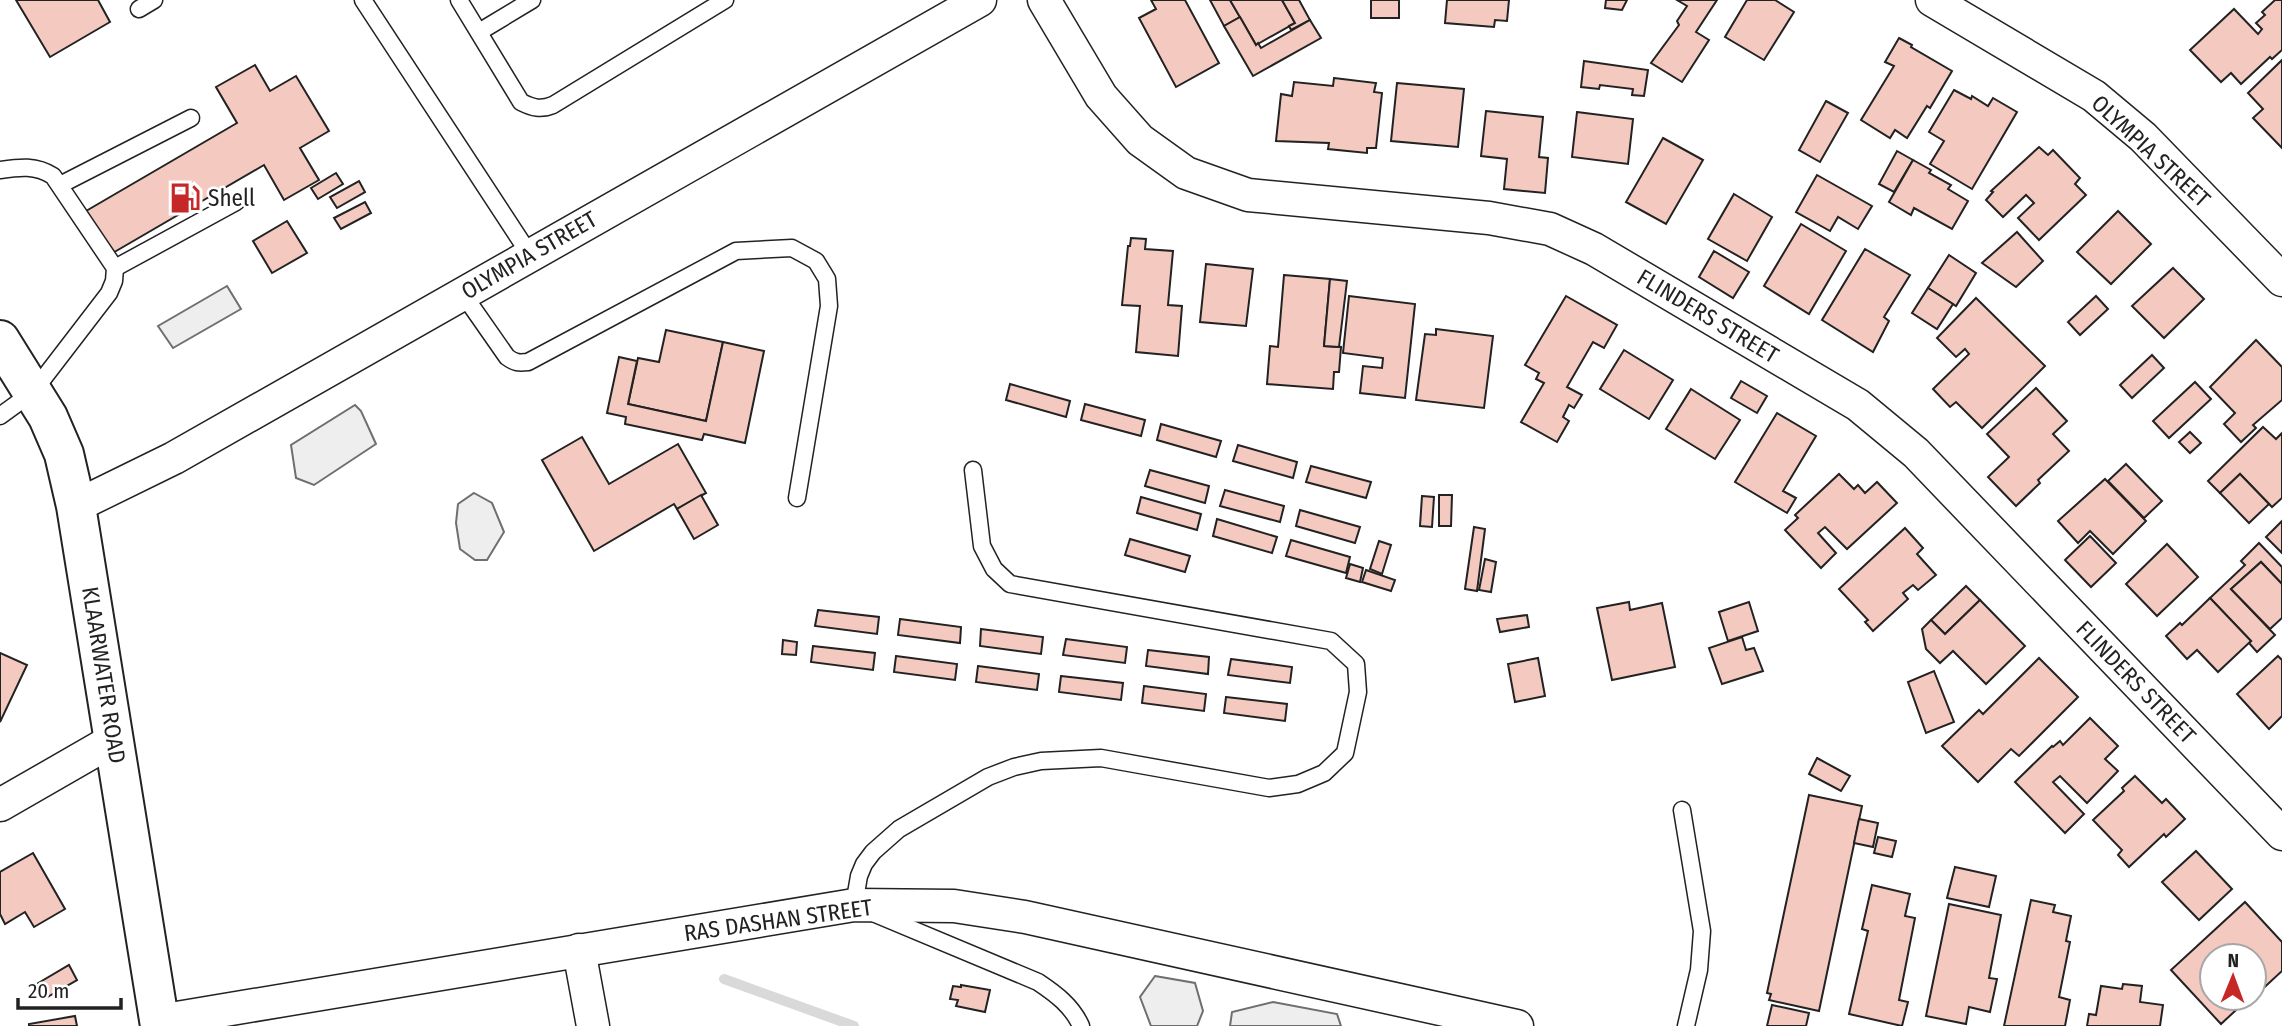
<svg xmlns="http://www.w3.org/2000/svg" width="2282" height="1026" font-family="'Fira Sans Condensed',sans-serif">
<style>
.green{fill:#eee;stroke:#6f6f6f;stroke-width:2}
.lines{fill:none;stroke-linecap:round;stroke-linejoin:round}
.stream{stroke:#d9d9d9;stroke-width:10}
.building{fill:#f3c9c0;stroke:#222;stroke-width:2}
.lane-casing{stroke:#222;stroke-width:19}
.street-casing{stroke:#222;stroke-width:35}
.secondary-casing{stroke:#222;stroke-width:42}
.lane{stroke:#fff;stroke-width:16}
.street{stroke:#fff;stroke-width:32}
.secondary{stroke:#fff;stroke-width:38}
.labels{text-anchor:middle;stroke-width:5;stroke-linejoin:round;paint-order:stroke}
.street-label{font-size:23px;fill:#222;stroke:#fff}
.poi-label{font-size:23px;fill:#222;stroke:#fff;text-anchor:start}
</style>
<rect width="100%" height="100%" fill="#fff"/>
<g class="green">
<path d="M227 286 241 309 173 348 158 326Z"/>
<path d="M355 405 361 411 376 444 314 485 296 478 291 445Z"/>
<path d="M474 493 492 503 504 532 487 560H475L460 549 456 523 458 504Z"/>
<path d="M1155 976 1195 983 1203 1011 1197 1026H1151L1140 997Z"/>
<path d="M1273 1002 1337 1014 1341 1026H1230L1232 1012Z"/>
</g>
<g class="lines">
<path class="stream" d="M724 979 854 1026"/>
</g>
<g class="building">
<path d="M16 0H98L110 22 50 57Z"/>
<path d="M1151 0H1185L1219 63 1176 87 1139 18 1156 9Z"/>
<path d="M1210 0H1230L1240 17 1224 26Z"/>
<path d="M1230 0H1282L1295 23 1256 45Z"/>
<path d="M1282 0H1299L1310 20 1291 30 1289 26 1295 23Z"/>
<rect x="1371" y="0" width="28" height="18"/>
<path d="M1447 0H1509L1507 21 1495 20 1494 27 1445 23Z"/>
<path d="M1606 0H1627L1622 10 1605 8Z"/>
<path d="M1677 0H1717L1696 32 1709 40 1682 82 1651 63 1679 25 1677 21 1687 6Z"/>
<path d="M1747 0H1775L1794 12 1764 60 1725 37Z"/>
<path d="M2275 0H2282V50L2272 59 2270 57 2241 84 2231 73 2221 82 2190 50 2234 9 2258 34 2262 29 2256 23 2265 15 2262 12Z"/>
<path d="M1240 17 1256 45 1258 43 1261 48 1310 20 1321 38 1253 76 1224 26Z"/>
<path d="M1899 38 1912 45 1911 47 1952 71 1930 108 1927 106 1907 138 1895 130 1890 138 1861 120 1894 66 1885 62Z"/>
<path d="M2282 60V148L2253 118 2263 109 2248 93Z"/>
<path d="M1584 61 1648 70 1644 96 1632 95 1633 89 1600 85 1599 89 1581 87Z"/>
<path d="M255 65 270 91 296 76 329 131 300 148 319 180 284 200 264 165 111 254 86 211 237 123 216 87Z"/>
<path d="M1334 78 1376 83 1374 92 1382 93 1376 148H1367V153L1328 149 1329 143 1276 141 1281 94 1292 96 1294 82 1333 86Z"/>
<path d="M1397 83 1464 89 1458 147 1391 141Z"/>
<path d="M1954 90 1971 99 1972 96 1988 106 1993 98 2017 112 1972 189 1930 164 1944 141 1929 132Z"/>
<path d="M1826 101 1848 113 1820 162 1799 150Z"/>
<path d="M1486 111 1543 117 1539 157 1548 158 1545 193 1504 189 1507 159 1481 156Z"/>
<path d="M1577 112 1633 119 1628 164 1572 157Z"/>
<path d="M1663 138 1703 160 1666 224 1626 202Z"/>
<path d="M2039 147 2048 155 2053 150 2080 178 2075 184 2086 195 2039 240 2018 218 2034 203 2026 195 2003 217 1986 200 1993 192 1991 191Z"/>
<path d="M1897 151 1913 160 1894 192 1879 184Z"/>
<path d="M1913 160 1931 170 1929 173 1951 185 1948 189 1968 201 1952 229 1914 208 1911 215 1889 202Z"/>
<path d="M336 173 343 184 318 199 311 188Z"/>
<path d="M1817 175 1872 206 1858 229 1838 217 1830 231 1796 212Z"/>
<path d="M359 181 365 192 337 208 330 197Z"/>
<path d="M1734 194 1772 217 1747 261 1708 239Z"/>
<path d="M365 202 371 213 341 229 334 218Z"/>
<path d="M2118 211 2151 244 2111 284 2077 252Z"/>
<path d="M287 221 307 253 272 273 253 241Z"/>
<path d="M1801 224 1846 251 1809 314 1764 286Z"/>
<path d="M2017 232 2043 261 2016 287 1982 263Z"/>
<path d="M1131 238 1146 239 1145 249 1173 251 1168 305 1182 306 1178 356 1136 352 1140 306 1122 305 1128 246H1130Z"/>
<path d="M1865 249 1910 275 1884 317 1889 321 1873 352 1822 320Z"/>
<path d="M1714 251 1749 272 1733 298 1699 277Z"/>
<path d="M1949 255 1976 273 1956 306 1928 288Z"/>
<path d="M1206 264 1253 269 1246 326 1200 322Z"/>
<path d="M2173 268 2204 299 2164 338 2132 306Z"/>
<path d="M1284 275 1330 279 1324 346 1341 347 1339 372H1334L1333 389 1267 384 1270 346 1278 347Z"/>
<path d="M1330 279 1347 281 1339 347 1324 346Z"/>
<path d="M1928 288 1953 304 1937 329 1912 313Z"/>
<path d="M1349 296 1415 304 1405 398 1360 393 1363 366 1382 368 1383 358 1343 353Z"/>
<path d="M1566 296 1617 325 1604 348 1593 342 1567 387 1582 395 1574 408 1569 405 1563 417 1569 421 1557 442 1521 422 1544 383 1536 379 1539 373 1525 365Z"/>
<path d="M2096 296 2108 309 2080 335 2068 322Z"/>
<path d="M1976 298 2045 366 1982 428 1956 402 1950 407 1933 389 1969 354 1965 349 1956 357 1937 338Z"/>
<path d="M1436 329 1493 336 1484 408 1416 400 1425 334 1436 335Z"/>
<path d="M666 330 723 342 706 421 628 404 638 358 659 362Z"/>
<path d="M2256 340 2282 367V400L2253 425 2256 428 2241 442 2224 424 2235 413 2210 387Z"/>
<path d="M723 342 764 351 745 443 704 434 702 440 625 424 626 417 607 413 619 357 637 361 628 404 706 421Z"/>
<path d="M1624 350 1673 380 1649 419 1600 389Z"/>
<path d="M2152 355 2164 368 2132 398 2120 385Z"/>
<path d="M1741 381 1767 396 1757 413 1731 398Z"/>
<path d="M2195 382 2211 399 2169 438 2153 421Z"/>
<path d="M1010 384 1070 401 1066 417 1006 400Z"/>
<path d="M2036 388 2067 421 2053 434 2069 451 2038 480 2040 483 2016 506 1988 477 2009 457 1987 434Z"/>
<path d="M1691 389 1740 420 1715 459 1666 429Z"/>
<path d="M1085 404 1145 420 1141 436 1081 420Z"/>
<path d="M1777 413 1816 436 1783 491 1796 498 1787 513 1735 482Z"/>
<path d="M1161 424 1221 441 1216 457 1157 440Z"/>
<path d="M2263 427 2276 439 2282 433V498L2272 507 2240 474 2220 493 2208 481Z"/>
<path d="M2190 432 2201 443 2190 453 2179 442Z"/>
<path d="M582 437 609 484 678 444 706 493 677 509 674 504 594 551 542 460Z"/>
<path d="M1238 445 1297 462 1293 478 1233 461Z"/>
<path d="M2126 464 2162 501 2144 518 2108 481Z"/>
<path d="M1311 466 1371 482 1366 498 1306 482Z"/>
<path d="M1150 470 1209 486 1205 503 1145 486Z"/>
<path d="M1839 474 1854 489 1858 485 1865 493 1877 482 1897 503 1847 549 1825 527 1818 533 1836 553 1821 568 1785 530 1798 518 1795 515Z"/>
<path d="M2240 474 2269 504 2249 523 2220 493Z"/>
<path d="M2105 479 2146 521 2113 554 2090 531 2078 543 2058 521Z"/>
<path d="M1225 490 1284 506 1280 522 1220 506Z"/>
<path d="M701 495 718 525 694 539 677 509Z"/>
<path d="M1439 495H1452L1451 526H1439Z"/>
<path d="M1422 496 1434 497 1432 527 1420 526Z"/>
<path d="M1141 497 1201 514 1197 530 1137 513Z"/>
<path d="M1300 510 1360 527 1355 543 1296 526Z"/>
<path d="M1217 519 1277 537 1272 553 1213 536Z"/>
<path d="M2282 521V553L2266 537Z"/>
<path d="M1474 527 1485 529 1477 591 1465 589Z"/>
<path d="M1905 528 1923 548 1917 554 1936 575 1918 590 1913 585 1903 593 1908 599 1873 631 1865 622 1868 620 1839 589Z"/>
<path d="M2090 536 2116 563 2091 587 2065 560Z"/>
<path d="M1130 539 1190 556 1185 572 1125 555Z"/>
<path d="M1291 540 1350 557 1346 573 1286 556Z"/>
<path d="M1379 541 1391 545 1382 574 1370 569Z"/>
<path d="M2259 543 2282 567V584L2261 562 2231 589 2275 635 2257 652 2249 643 2251 641 2210 598 2245 565 2241 561Z"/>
<path d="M2167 544 2198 577 2157 616 2126 584Z"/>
<path d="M1485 559 1496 562 1491 592 1479 590Z"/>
<path d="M2261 562 2282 584V618L2270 629 2231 589Z"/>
<path d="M1350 564 1363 568 1360 582 1346 578Z"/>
<path d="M1366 570 1395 580 1391 591 1362 582Z"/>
<path d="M1966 586 1980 600 1945 634 1931 620Z"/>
<path d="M2210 598 2251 641 2218 672 2197 650 2187 659 2166 636 2180 623 2182 625Z"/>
<path d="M1980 600 2025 646 1986 684 1953 651 1940 663 1926 649 1922 629 1931 620 1945 634Z"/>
<path d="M1629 602 1630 610 1662 603 1675 667 1612 680 1597 608Z"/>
<path d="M1749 602 1758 631 1728 641 1719 612Z"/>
<path d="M818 610 879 617 877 634 815 626Z"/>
<path d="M1527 615 1529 627 1500 632 1497 619Z"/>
<path d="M900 619 961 627 960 643 898 635Z"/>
<path d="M981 629 1043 637 1041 654 980 646Z"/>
<path d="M1742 637 1746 650 1754 648 1763 671 1722 684 1709 648Z"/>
<path d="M1066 639 1127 647 1125 663 1063 655Z"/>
<path d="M783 640 797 642 796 655 782 654Z"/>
<path d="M813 646 875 653 873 670 811 662Z"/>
<path d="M1148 650 1209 657 1208 674 1146 666Z"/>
<path d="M0 653 27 665 0 722Z"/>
<path d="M896 656 957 664 955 680 894 672Z"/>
<path d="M2278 656 2282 660V716L2269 729 2237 694Z"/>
<path d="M1538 658 1545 696 1515 702 1508 664Z"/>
<path d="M2039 658 2078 697 2019 756 2011 749 1978 782 1942 746 1979 710 1983 714Z"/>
<path d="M1231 659 1292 667 1290 683 1228 675Z"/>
<path d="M978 666 1039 674 1037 690 976 682Z"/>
<path d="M1934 671 1954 722 1926 733 1908 682Z"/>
<path d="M1061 676 1123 683 1121 700 1059 692Z"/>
<path d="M1144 686 1206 694 1204 711 1142 703Z"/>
<path d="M1226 697 1287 704 1285 721 1224 713Z"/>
<path d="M2090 718 2118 746 2105 759 2118 771 2087 803 2060 776 2053 782 2084 814 2065 833 2015 782 2052 746 2053 747 2060 741 2063 745Z"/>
<path d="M1817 758 1850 776 1841 791 1809 774Z"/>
<path d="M2135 776 2162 803 2166 799 2185 819 2166 837 2164 834 2129 867 2118 855 2122 850 2093 820 2124 791 2122 788Z"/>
<path d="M1809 795 1862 806 1819 1011 1769 1000 1771 994 1767 993Z"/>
<path d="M1859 819 1878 823 1873 847 1854 843Z"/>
<path d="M1878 837 1896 841 1892 857 1874 853Z"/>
<path d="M2196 851 2232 889 2199 920 2162 882Z"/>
<path d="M33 853 65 909 34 927 25 912 5 924 0 914V872Z"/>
<path d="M1955 867 1996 876 1989 907 1947 898Z"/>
<path d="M1872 885 1910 894 1905 916 1915 918 1899 1000 1908 1002 1902 1026 1849 1014 1868 931 1862 929Z"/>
<path d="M2031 900 2055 905 2053 912 2071 916 2066 941 2070 942 2059 997 2070 1000 2065 1026H2004Z"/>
<path d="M2245 902 2282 942V971L2256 995 2254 994V956H2212V998H2249L2221 1024 2171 970Z"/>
<path d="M1949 904 2001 915 1989 978 1997 979 1990 1012 1969 1007 1966 1024 1926 1016Z"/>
<path d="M69 965 77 980 44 999 35 985Z"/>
<path d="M2123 984 2142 986 2140 1002 2163 1005 2160 1026H2087L2089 1014 2096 1015 2101 986 2122 989Z"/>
<path d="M961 985 990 990 985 1012 956 1006 958 1000 950 999 953 986 961 987Z"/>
<path d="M1772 1005 1809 1013 1806 1026H1767Z"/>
<path d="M75 1016 77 1026H29V1024Z"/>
</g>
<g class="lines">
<g class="lane-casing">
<g id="lane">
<path d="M363 0 530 255"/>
<path d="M459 0 521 102C533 108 541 110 553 105L725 0"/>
<path d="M139 9 154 0"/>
<path d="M479 32 532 0"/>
<path d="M0 170C20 167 36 165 53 176L115 268 114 281 109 293 33 392 0 416"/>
<path d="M60 185 191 118"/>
<path d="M115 268 236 202"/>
<path d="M463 294 507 357C515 363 519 363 528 362L736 251 792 248 816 261 827 279 829 306 797 498"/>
<path d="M973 470 982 546 994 569 1010 584 1331 641 1356 664 1358 692 1345 753 1324 773 1298 784 1269 788 1101 758 1041 761 1014 767 988 777 899 829 873 852 864 864 859 876 854 905 1038 982C1056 994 1072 1006 1081 1026"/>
<path d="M1682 810 1702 931 1699 970 1686 1026"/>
</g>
</g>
<g class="street-casing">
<g id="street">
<path d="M1044 0 1101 96 1140 140 1186 173 1248 195 1489 218 1550 229 1594 249 1858 405 1916 453 2282 834"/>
<path d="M1932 0 2094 96 2143 137 2282 280"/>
<path d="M76 506 174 458 980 0"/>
<path d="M0 805 115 739"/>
<path d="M579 950 593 1026"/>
<path d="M159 1021 854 905 954 906 1025 917 1517 1026"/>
</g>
</g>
<g class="secondary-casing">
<path id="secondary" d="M0 340 48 417 64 454 76 506 160 1026"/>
</g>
<use href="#lane" class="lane"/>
<use href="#street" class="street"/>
<use href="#secondary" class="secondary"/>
</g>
<defs>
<g id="fuel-bare" transform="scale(2.415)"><path d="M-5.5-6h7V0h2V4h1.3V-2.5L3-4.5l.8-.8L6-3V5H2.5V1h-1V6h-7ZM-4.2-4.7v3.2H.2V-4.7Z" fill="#c62828" stroke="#fff" stroke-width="2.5" paint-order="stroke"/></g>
</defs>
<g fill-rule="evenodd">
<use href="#fuel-bare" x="185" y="198"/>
</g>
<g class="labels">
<g class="street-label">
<text transform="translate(2151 151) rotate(43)" y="8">OLYMPIA STREET</text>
<text transform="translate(529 255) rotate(-30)" y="8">OLYMPIA STREET</text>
<text transform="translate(1708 316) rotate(31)" y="8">FLINDERS STREET</text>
<text transform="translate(104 675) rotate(81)" y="8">KLAARWATER ROAD</text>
<text transform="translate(2136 682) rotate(46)" y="8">FLINDERS STREET</text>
<text transform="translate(778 920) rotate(-8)" y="8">RAS DASHAN STREET</text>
</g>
<g class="poi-label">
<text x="208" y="206">Shell</text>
</g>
</g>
<g transform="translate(2233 977) rotate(1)"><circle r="33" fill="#ffffff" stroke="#a7a7a7" stroke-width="2"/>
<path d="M0-5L12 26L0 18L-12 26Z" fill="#c62828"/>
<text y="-10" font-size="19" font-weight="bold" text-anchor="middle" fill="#222222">N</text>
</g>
<path d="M18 998v10h103v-10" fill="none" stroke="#222222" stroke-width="3.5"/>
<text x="28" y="998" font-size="21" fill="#222222" stroke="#ffffff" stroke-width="5" paint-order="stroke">20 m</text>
</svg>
